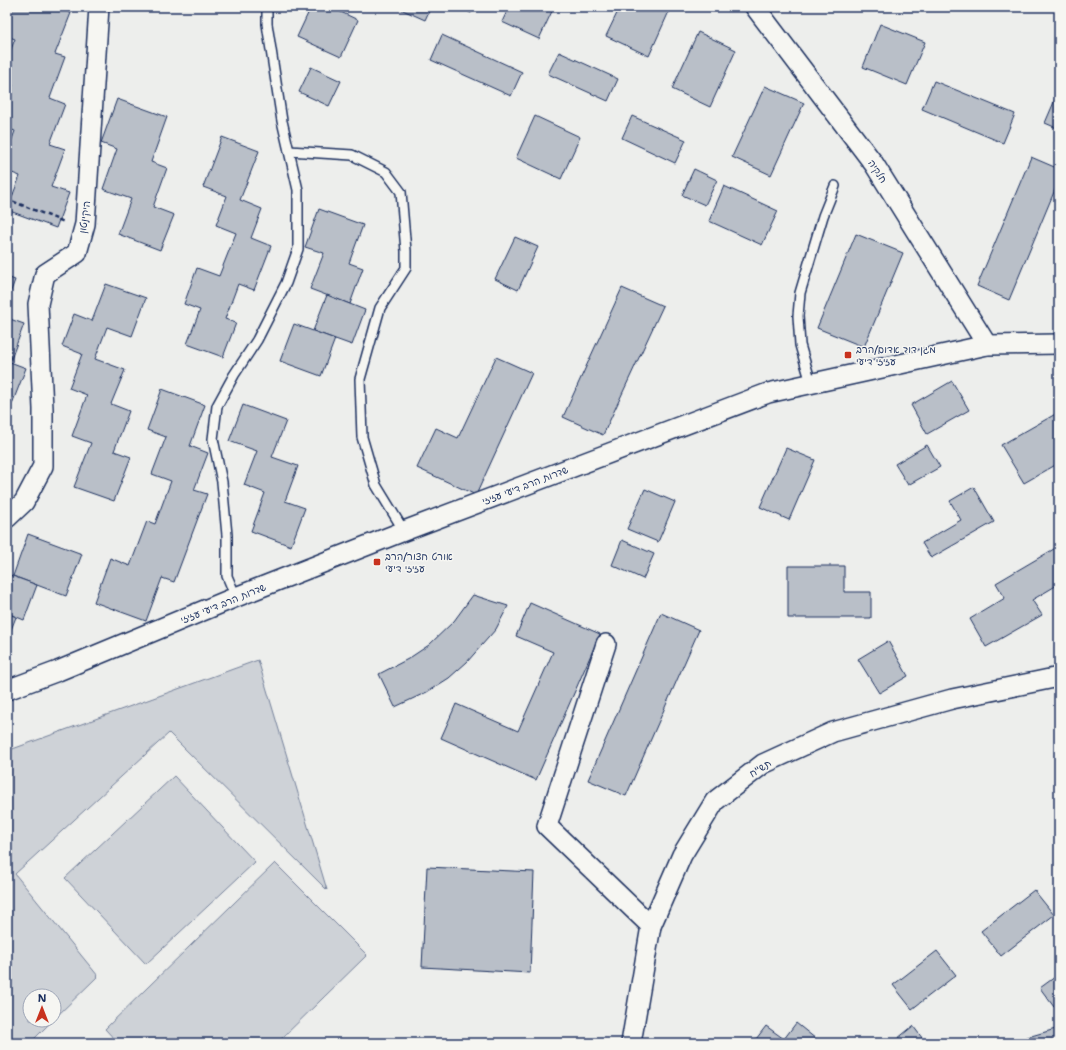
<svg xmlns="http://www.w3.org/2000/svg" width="1066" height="1050" font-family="'Shantell Sans','Playpen Sans Hebrew',sans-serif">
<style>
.green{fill:#ced2d7;stroke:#74809a}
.building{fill:#b9bfc8;stroke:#1b2f5e}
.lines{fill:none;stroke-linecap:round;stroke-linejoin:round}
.service-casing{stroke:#1b2f5e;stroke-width:12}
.minor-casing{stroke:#1b2f5e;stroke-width:22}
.path{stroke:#1b2f5e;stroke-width:2.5;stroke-dasharray:4 3;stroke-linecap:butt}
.service{stroke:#f6f6f2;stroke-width:9}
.minor{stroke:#f6f6f2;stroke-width:19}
.poi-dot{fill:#c8321e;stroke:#f6f6f2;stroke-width:1.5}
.labels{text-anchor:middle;stroke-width:3;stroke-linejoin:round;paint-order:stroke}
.street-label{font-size:10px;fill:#1b2f5e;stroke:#f6f6f2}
.poi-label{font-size:10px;fill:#1b2f5e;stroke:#f6f6f2;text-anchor:start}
</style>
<rect width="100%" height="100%" fill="#edeeec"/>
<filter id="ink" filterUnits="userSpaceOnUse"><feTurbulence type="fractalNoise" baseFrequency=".025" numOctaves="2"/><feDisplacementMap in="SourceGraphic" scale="8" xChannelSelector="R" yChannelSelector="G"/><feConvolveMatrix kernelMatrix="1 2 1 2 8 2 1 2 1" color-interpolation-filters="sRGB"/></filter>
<g filter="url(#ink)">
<g class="green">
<path d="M258 660 327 890 169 733 15 874 98 976 54 1019V996H30V1020H53L30 1043H7V751Z"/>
<path d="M174 776 255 862 146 964 65 878Z"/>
<path d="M275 863 367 955 277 1043H118L105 1029Z"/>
</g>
<g class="building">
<path d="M11 7H55L71 13 55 54 65 57 50 98 65 104 50 144 65 149 51 187 69 193 56 228 7 210 20 176 7 171V153L15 131 7 128V100L13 85 7 83V59L15 39 7 36V17Z"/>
<path d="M311 7H330L358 20 341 57 297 37Z"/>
<path d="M396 7H431L425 20Z"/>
<path d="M458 7H474L471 13Z"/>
<path d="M509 7H554L539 39 502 22Z"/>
<path d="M620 7H671L649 56 606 36Z"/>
<path d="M880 24 925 42 907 85 863 67Z"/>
<path d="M698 32 736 50 710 107 672 89Z"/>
<path d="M442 35 522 72 511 96 431 60Z"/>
<path d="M559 52 618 79 608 101 548 74Z"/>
<path d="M311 67 341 81 329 106 299 92Z"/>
<path d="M934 81 1015 114 1003 143 922 109Z"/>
<path d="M765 86 804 103 771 175 732 157Z"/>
<path d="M1057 95H1059V129L1045 123Z"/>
<path d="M117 99 167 117 151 162 167 168 153 207 174 215 160 250 118 234 131 199 103 189 117 149 101 143Z"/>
<path d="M535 116 580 137 561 179 516 158Z"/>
<path d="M632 116 686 140 675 163 622 138Z"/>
<path d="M222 137 259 151 240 200 262 209 251 238 271 246 254 290 238 284 225 319 236 323 223 357 187 344 200 310 184 304 197 268 219 276 236 233 216 225 227 196 203 187Z"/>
<path d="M1031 157 1059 169V180L1009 300 977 286Z"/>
<path d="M694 169 717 180 705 205 682 195Z"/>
<path d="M724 186 778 211 762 245 709 221Z"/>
<path d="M319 209 363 225 349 263 363 268 350 304 310 289 324 253 305 247Z"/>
<path d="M856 234 903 253 864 347 817 328Z"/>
<path d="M515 237 538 247 518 290 495 279Z"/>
<path d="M7 277 15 280 7 302Z"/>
<path d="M106 284 146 298 132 336 107 327 95 359 125 370 111 404 129 411 114 451 131 457 114 501 74 487 91 443 72 436 87 395 69 388 82 354 62 346 74 314 92 321Z"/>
<path d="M622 288 663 306 603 435 563 417Z"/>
<path d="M327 295 365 310 352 345 313 331Z"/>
<path d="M7 318 24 324 10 362 26 368 12 404 7 402Z"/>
<path d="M294 324 335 339 321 376 280 361Z"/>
<path d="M496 357 532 373 476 495 417 468 436 428 458 438Z"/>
<path d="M952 381 969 410 927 434 911 405Z"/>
<path d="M162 389 205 405 190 446 208 453 194 490 207 494 174 582 162 578 146 621 94 602 110 558 130 566 147 521 155 524 171 481 152 474 166 437 147 430Z"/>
<path d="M243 405 286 421 272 457 298 466 285 501 305 508 291 546 251 531 265 493 244 485 257 451 229 441Z"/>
<path d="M1059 412V463L1024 483 1001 445Z"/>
<path d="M927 445 940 467 908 485 895 464Z"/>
<path d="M786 448 815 460 789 520 760 507Z"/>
<path d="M974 487 994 522 931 558 922 543 961 520 950 501Z"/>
<path d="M645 489 675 502 658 542 627 529Z"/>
<path d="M28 534 82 554 66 596 13 576Z"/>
<path d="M622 540 654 554 643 579 612 565Z"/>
<path d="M1059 546V584L1032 600 1042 615 986 647 970 619 1005 598 996 583Z"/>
<path d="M788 566H844V592H871V618H788Z"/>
<path d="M7 574 37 585 24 620 7 613Z"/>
<path d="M473 595 508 606 496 629 467 662 449 678 427 692 395 707 379 674 408 659 429 645 454 621Z"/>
<path d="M530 603 600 634 536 780 441 738 456 704 518 731 553 652 516 636Z"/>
<path d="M7 613 16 617 7 640Z"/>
<path d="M661 613 699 630 626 796 588 780Z"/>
<path d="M888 641 908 676 879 693 858 659Z"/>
<path d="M427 867 534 872 530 973 422 967Z"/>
<path d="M1034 890 1054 915 1001 956 981 931Z"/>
<path d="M937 951 956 975 912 1009 893 985Z"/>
<path d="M1059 974V1003L1054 1007 1040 988Z"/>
<path d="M796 1023 821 1043H753L766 1026 784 1039Z"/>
<path d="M913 1026 926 1043H892Z"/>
<path d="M1059 1028V1043H1014V1041Z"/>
</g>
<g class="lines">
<g class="service-casing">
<g id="service">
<path d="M289 151 352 155 386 172 401 192 406 251V268L380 308 360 379 362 437 376 485 404 531"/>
<path d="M811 383 800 345 798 316 800 293 823 216 835 186"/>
<path d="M236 597 227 576V535L222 482 213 439 217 406 234 375 257 340 286 283 298 249V190L282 121 267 24V7"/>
</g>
</g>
<g class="minor-casing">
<g id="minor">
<path d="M755 7 874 164 987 345"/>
<path d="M7 518 24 502 43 466V409L38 304 45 274 77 253 85 224 99 7"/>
<path d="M606 644 547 826 651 926"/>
<path d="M7 690 58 671 236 597 404 531 768 393 987 345 1059 344"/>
<path d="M631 1043 651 926 682 855 715 801 763 764 833 732 952 699 1059 677"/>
</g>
</g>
<path class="path" d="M7 199 64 222"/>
<use href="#service" class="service"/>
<use href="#minor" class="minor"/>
</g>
</g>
<g class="poi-dot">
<rect x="844" y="351" width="8" height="8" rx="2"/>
<rect x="373" y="558" width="8" height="8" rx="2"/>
</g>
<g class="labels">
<g class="street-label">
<text transform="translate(878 171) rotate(57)" y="4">חלקיה</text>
<text transform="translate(84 217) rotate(-82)" y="4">היקינטון</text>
<text transform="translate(525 485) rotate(-21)" y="4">שדרות הרב דיעי עזיזי</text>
<text transform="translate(223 603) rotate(-22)" y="4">שדרות הרב דיעי עזיזי</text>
<text transform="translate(760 768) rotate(-33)" y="4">תש"ח</text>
</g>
<g class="poi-label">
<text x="856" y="353">מגן דוד אדום/הרב<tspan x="856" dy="12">עזיזי דיעי</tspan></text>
<text x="385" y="560">אורט חצור/הרב<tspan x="385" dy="12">עזיזי דיעי</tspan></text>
</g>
</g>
<rect width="1066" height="1050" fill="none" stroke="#f6f6f2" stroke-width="24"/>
<rect x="12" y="12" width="1042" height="1026" fill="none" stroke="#1b2f5e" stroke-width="1.5" filter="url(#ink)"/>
<g transform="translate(42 1008)"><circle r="19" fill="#f6f6f2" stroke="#9ea6b7"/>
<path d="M0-3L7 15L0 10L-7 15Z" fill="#c8321e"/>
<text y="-6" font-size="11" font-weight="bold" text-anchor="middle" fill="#1b2f5e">N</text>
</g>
</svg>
